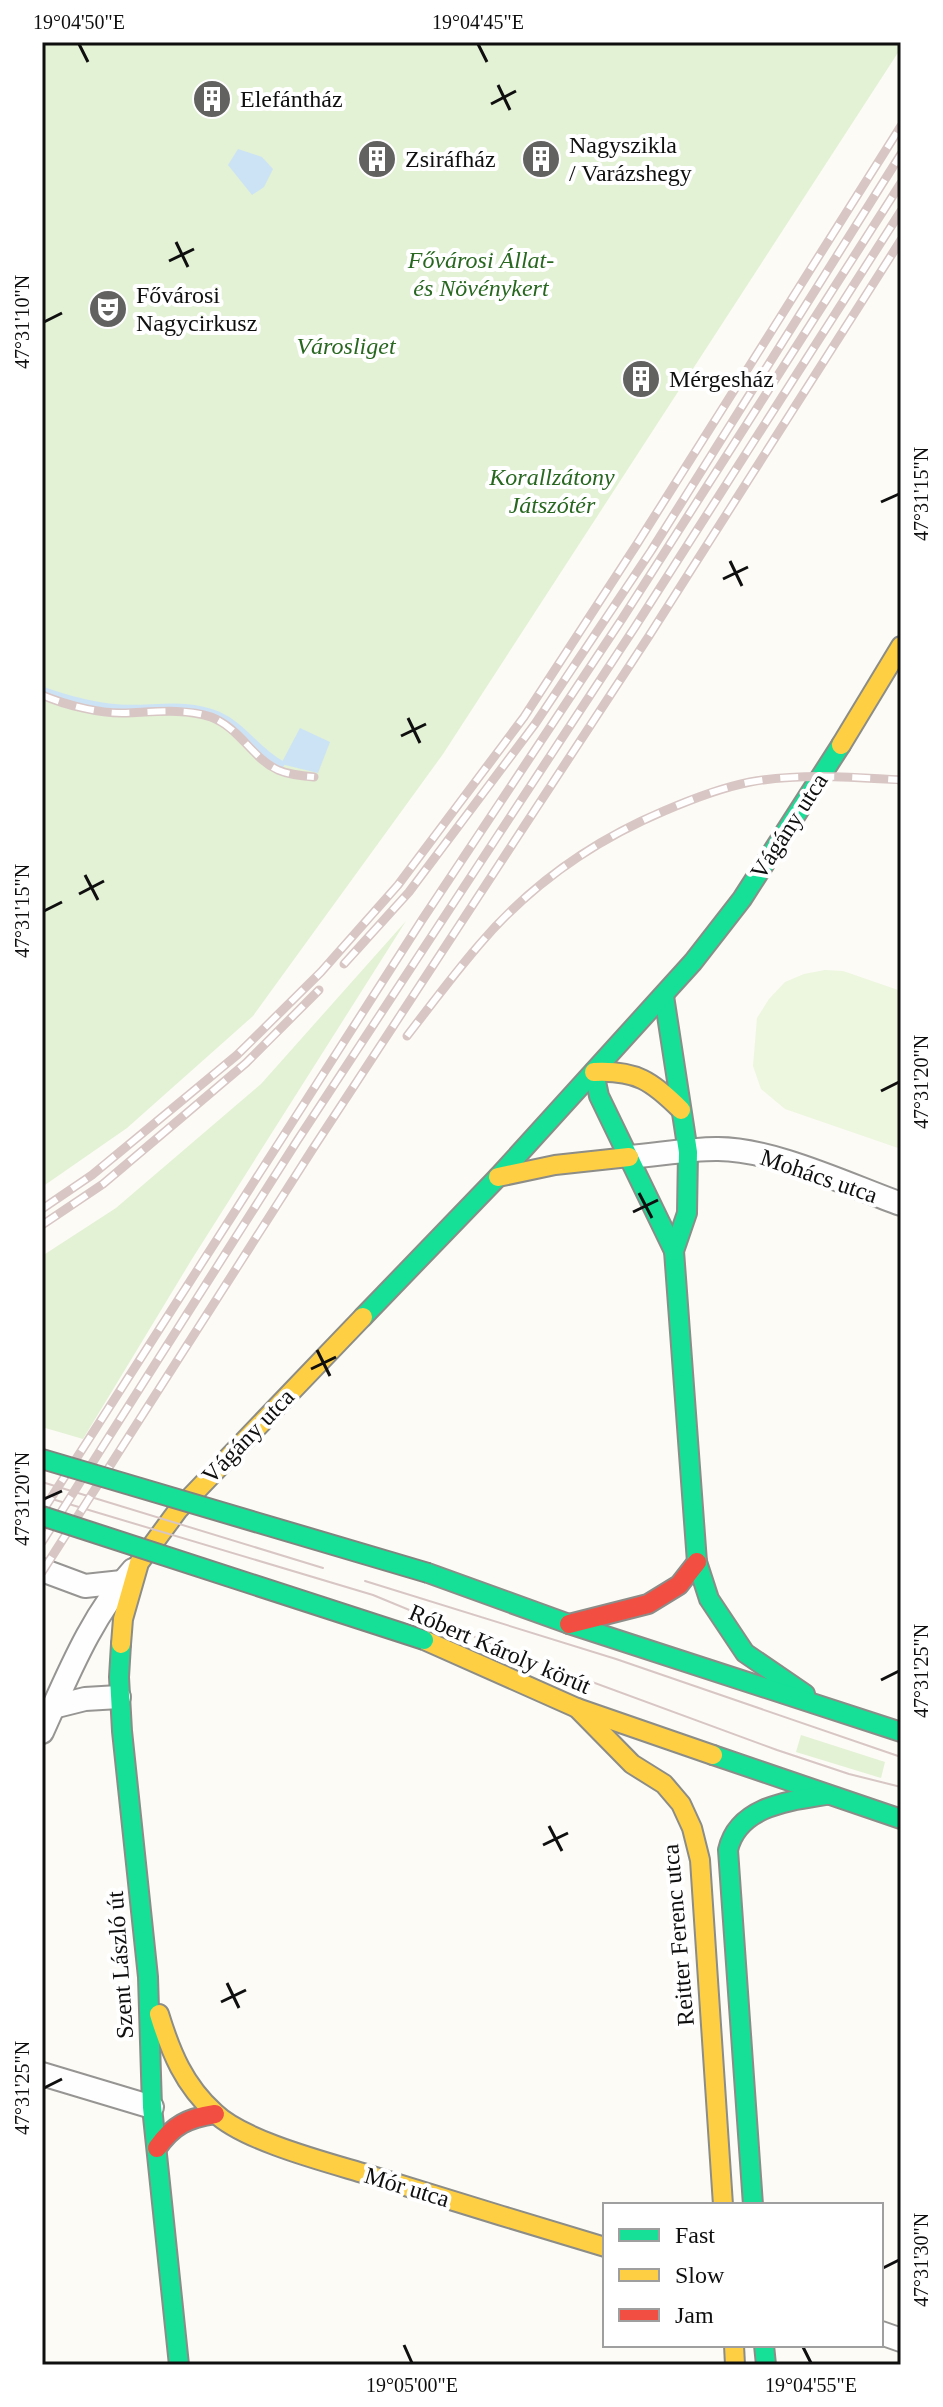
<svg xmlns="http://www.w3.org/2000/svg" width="943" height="2407" font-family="'Times New Roman',serif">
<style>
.green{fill:#e3f1d5}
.pitch{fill:#edf6df}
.water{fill:#cce3f6}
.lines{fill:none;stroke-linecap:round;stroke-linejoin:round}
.stream{stroke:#cce3f6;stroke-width:7}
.street-casing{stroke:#969593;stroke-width:26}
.fast-casing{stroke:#8c8c89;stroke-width:22}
.slow-casing{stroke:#8c8c89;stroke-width:22}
.jam-casing{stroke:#8c8c89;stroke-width:22}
.street{stroke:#fffefe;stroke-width:22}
.fast{stroke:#16e098;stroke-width:18}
.slow{stroke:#ffcf43;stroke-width:18}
.jam{stroke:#f24e42;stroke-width:18}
.tram{stroke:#d8c6c5;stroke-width:2}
.rail-casing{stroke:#d8c6c5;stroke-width:9}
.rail{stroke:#fff;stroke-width:6;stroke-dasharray:18;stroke-linecap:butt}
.fast-bridge-casing{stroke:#838380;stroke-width:22;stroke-linecap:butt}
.fast-bridge{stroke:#16e098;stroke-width:18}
.ticks{fill:none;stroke:#0f0f0f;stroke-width:3}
.labels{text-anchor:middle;stroke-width:8;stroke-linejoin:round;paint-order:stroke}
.poi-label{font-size:24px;fill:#0f0f0f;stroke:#fff;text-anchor:start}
.park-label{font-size:24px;font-style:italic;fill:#286720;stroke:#fff}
.street-label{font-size:24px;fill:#0f0f0f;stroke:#fff}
.neatline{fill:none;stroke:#0f0f0f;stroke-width:3}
.ticks-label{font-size:20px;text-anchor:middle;fill:#0f0f0f}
</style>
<rect width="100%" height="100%" fill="#fcfbf5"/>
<g class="green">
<path d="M42 42H901V48L443 754 253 1016 127 1128 42 1187Z"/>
<path d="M406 921 192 1259 83 1439 42 1427V1256L116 1208 261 1084Z"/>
<path d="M801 1735 885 1762 881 1778 796 1752Z"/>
</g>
<path class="pitch" d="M825 970 843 971 901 991V1149L785 1109 761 1089 753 1066 757 1018 769 999 785 982 804 974Z"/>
<g class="water">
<path d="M238 149 262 157 273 169 264 187 252 195 228 165Z"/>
<path d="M300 728 330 742 318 773 281 764Z"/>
</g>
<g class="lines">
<path class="stream" d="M42 690C67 699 94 706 120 708 153 710 186 701 218 715 243 726 257 751 281 764"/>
<g class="street-casing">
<g id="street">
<path d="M629 1157C657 1155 687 1149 716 1149 771 1148 848 1185 901 1204"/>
<path d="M42 1570 85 1586 122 1582"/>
<path d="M53 1707 85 1699 119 1697"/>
<path d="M42 1732C68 1675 91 1616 133 1570"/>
<path d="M42 2074 152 2107"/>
<path d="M881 2333 901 2340"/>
</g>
</g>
<g class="fast-casing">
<g id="fast">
<path d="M664 996 688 1152 687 1213 674 1251 697 1562 709 1599 745 1653 805 1694"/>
<path d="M594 1072 599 1096 674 1251"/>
<path d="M363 1317 498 1177 693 962 742 899 841 745"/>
<path d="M428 1573 569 1624 901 1732"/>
<path d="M121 1644 119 1677 122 1731 148 1977 152 2107 179 2365"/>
<path d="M713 1755 901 1819"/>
<path d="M753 2205 728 1850C738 1806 789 1801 826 1795"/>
<path d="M764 2345 766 2365"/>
</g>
</g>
<g class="slow-casing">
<g id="slow">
<path d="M841 745 901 646"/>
<path d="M594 1072C636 1070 652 1081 681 1110"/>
<path d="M498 1177 555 1165 629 1157"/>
<path d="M424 1640 577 1708 713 1755"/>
<path d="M121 1644 123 1619 139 1563 178 1510 363 1317"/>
<path d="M577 1708 632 1764 664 1784 681 1804 692 1828 700 1860 723 2205"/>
<path d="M159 2014C171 2053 184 2085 215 2113 244 2141 326 2162 366 2174 446 2199 525 2223 605 2247"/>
<path d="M734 2345 735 2365"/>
</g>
</g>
<g class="jam-casing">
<g id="jam">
<path d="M569 1624 648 1604 679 1585 697 1562"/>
<path d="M157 2148C173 2125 188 2118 215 2114"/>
</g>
</g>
<use href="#street" class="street"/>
<use href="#fast" class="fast"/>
<use href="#slow" class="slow"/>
<use href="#jam" class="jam"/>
<g class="tram">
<path d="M42 1482 323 1568"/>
<path d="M42 1496 373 1595 516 1654 777 1750 849 1774 901 1787"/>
<path d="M365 1581 616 1659 901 1757"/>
</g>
<g class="rail-casing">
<g id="rail">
<path d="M42 695C65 705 101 714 126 713 153 712 185 708 211 717 240 728 252 758 278 770 290 775 302 776 314 777"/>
<path d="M344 964 409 892 535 724 651 551 901 154"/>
<path d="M407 1036C431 1005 454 974 479 945 529 886 593 841 664 811 692 799 720 788 750 782 800 773 851 777 901 780"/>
<path d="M42 1209 92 1175 237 1055 321 972 398 885 524 717 637 544 901 126"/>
<path d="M42 1225 103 1184 246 1063 319 990"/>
<path d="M42 1512 422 920 622 619 901 183"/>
<path d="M42 1542 297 1141 635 627 901 211"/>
<path d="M42 1572 314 1147 649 636 901 240"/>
</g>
</g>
<use href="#rail" class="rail"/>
<g class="fast-bridge-casing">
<g id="fast-bridge">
<path d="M42 1459 428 1573"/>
<path d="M42 1516 424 1640"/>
</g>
</g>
<use href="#fast-bridge" class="fast-bridge"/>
</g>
<path class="ticks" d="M79 44 88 62M478 44 487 62M498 85 510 110M491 104 516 91M176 242 188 267M169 261 194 249M44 322 62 313M881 502 899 494M730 561 742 586M723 579 748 567M408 718 420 743M401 736 426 724M85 875 98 900M79 894 104 881M44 911 62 902M881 1091 899 1082M639 1193 652 1218M633 1212 658 1200M317 1350 330 1376M311 1369 336 1357M44 1499 62 1491M881 1680 899 1671M549 1826 562 1851M543 1845 568 1833M227 1983 239 2008M221 2002 246 1990M44 2088 62 2079M881 2269 899 2260M404 2345 412 2363M802 2345 811 2363"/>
<defs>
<g id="building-disc" transform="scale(2)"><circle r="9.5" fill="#626260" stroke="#fff"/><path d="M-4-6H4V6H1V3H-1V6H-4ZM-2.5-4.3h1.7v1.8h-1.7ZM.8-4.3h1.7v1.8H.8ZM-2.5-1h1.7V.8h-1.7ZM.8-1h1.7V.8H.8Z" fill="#fff"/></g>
<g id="theatre-disc" transform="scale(2)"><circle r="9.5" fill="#626260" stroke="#fff"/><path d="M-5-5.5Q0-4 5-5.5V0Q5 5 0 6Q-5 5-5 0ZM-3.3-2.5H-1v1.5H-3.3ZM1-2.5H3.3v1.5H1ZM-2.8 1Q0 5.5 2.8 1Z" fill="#fff"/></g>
</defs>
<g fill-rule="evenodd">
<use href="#building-disc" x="212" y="99"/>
<use href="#building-disc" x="377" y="159"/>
<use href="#building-disc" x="541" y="159"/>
<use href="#theatre-disc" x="108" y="309"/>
<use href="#building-disc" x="641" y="379"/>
</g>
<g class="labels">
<g class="poi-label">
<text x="240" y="107">Elefántház</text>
<text x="569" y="153">Nagyszikla<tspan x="569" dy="28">/ Varázshegy</tspan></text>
<text x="405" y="167">Zsiráfház</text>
<text x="136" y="303">Fővárosi<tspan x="136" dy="28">Nagycirkusz</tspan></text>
<text x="669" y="387">Mérgesház</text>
</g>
<g class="park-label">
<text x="481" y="268">Fővárosi Állat-<tspan x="481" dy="28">és Növénykert</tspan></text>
<text x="346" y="354">Városliget</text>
<text x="552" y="485">Korallzátony<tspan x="552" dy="28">Játszótér</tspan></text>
</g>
<g class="street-label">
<text transform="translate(789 826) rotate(-57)" y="8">Vágány utca</text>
<text transform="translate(819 1176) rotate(19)" y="8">Mohács utca</text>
<text transform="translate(248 1436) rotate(-46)" y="8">Vágány utca</text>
<text transform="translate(500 1649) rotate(23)" y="8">Róbert Károly körút</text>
<text transform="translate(678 1935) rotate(-95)" y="8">Reitter Ferenc utca</text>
<text transform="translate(120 1965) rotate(-94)" y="8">Szent László út</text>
<text transform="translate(407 2187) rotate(17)" y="8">Mór utca</text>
</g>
</g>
<rect width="943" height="2407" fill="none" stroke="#ffffff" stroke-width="88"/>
<rect x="603" y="2203" width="280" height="144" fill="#ffffff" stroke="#9f9f9f" stroke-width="2"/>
<rect x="619" y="2229" width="40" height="12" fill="#16e098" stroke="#9f9f9f" stroke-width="2"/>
<text x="675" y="2243" font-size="24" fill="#0f0f0f">Fast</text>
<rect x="619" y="2269" width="40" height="12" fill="#ffcf43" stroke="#9f9f9f" stroke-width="2"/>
<text x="675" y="2283" font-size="24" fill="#0f0f0f">Slow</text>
<rect x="619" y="2309" width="40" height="12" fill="#f24e42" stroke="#9f9f9f" stroke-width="2"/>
<text x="675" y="2323" font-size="24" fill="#0f0f0f">Jam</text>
<rect x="44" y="44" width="855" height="2319" class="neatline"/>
<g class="ticks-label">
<text x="79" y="29">19°04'50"E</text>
<text x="478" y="29">19°04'45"E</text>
<text transform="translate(22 322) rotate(-90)" y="7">47°31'10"N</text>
<text transform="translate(921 494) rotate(-90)" y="7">47°31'15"N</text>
<text transform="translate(22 911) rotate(-90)" y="7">47°31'15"N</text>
<text transform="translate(921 1082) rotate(-90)" y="7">47°31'20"N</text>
<text transform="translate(22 1499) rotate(-90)" y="7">47°31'20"N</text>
<text transform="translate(921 1671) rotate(-90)" y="7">47°31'25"N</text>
<text transform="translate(22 2088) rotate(-90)" y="7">47°31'25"N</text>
<text transform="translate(921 2260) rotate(-90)" y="7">47°31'30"N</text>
<text x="412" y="2392">19°05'00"E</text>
<text x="811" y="2392">19°04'55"E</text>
</g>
</svg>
